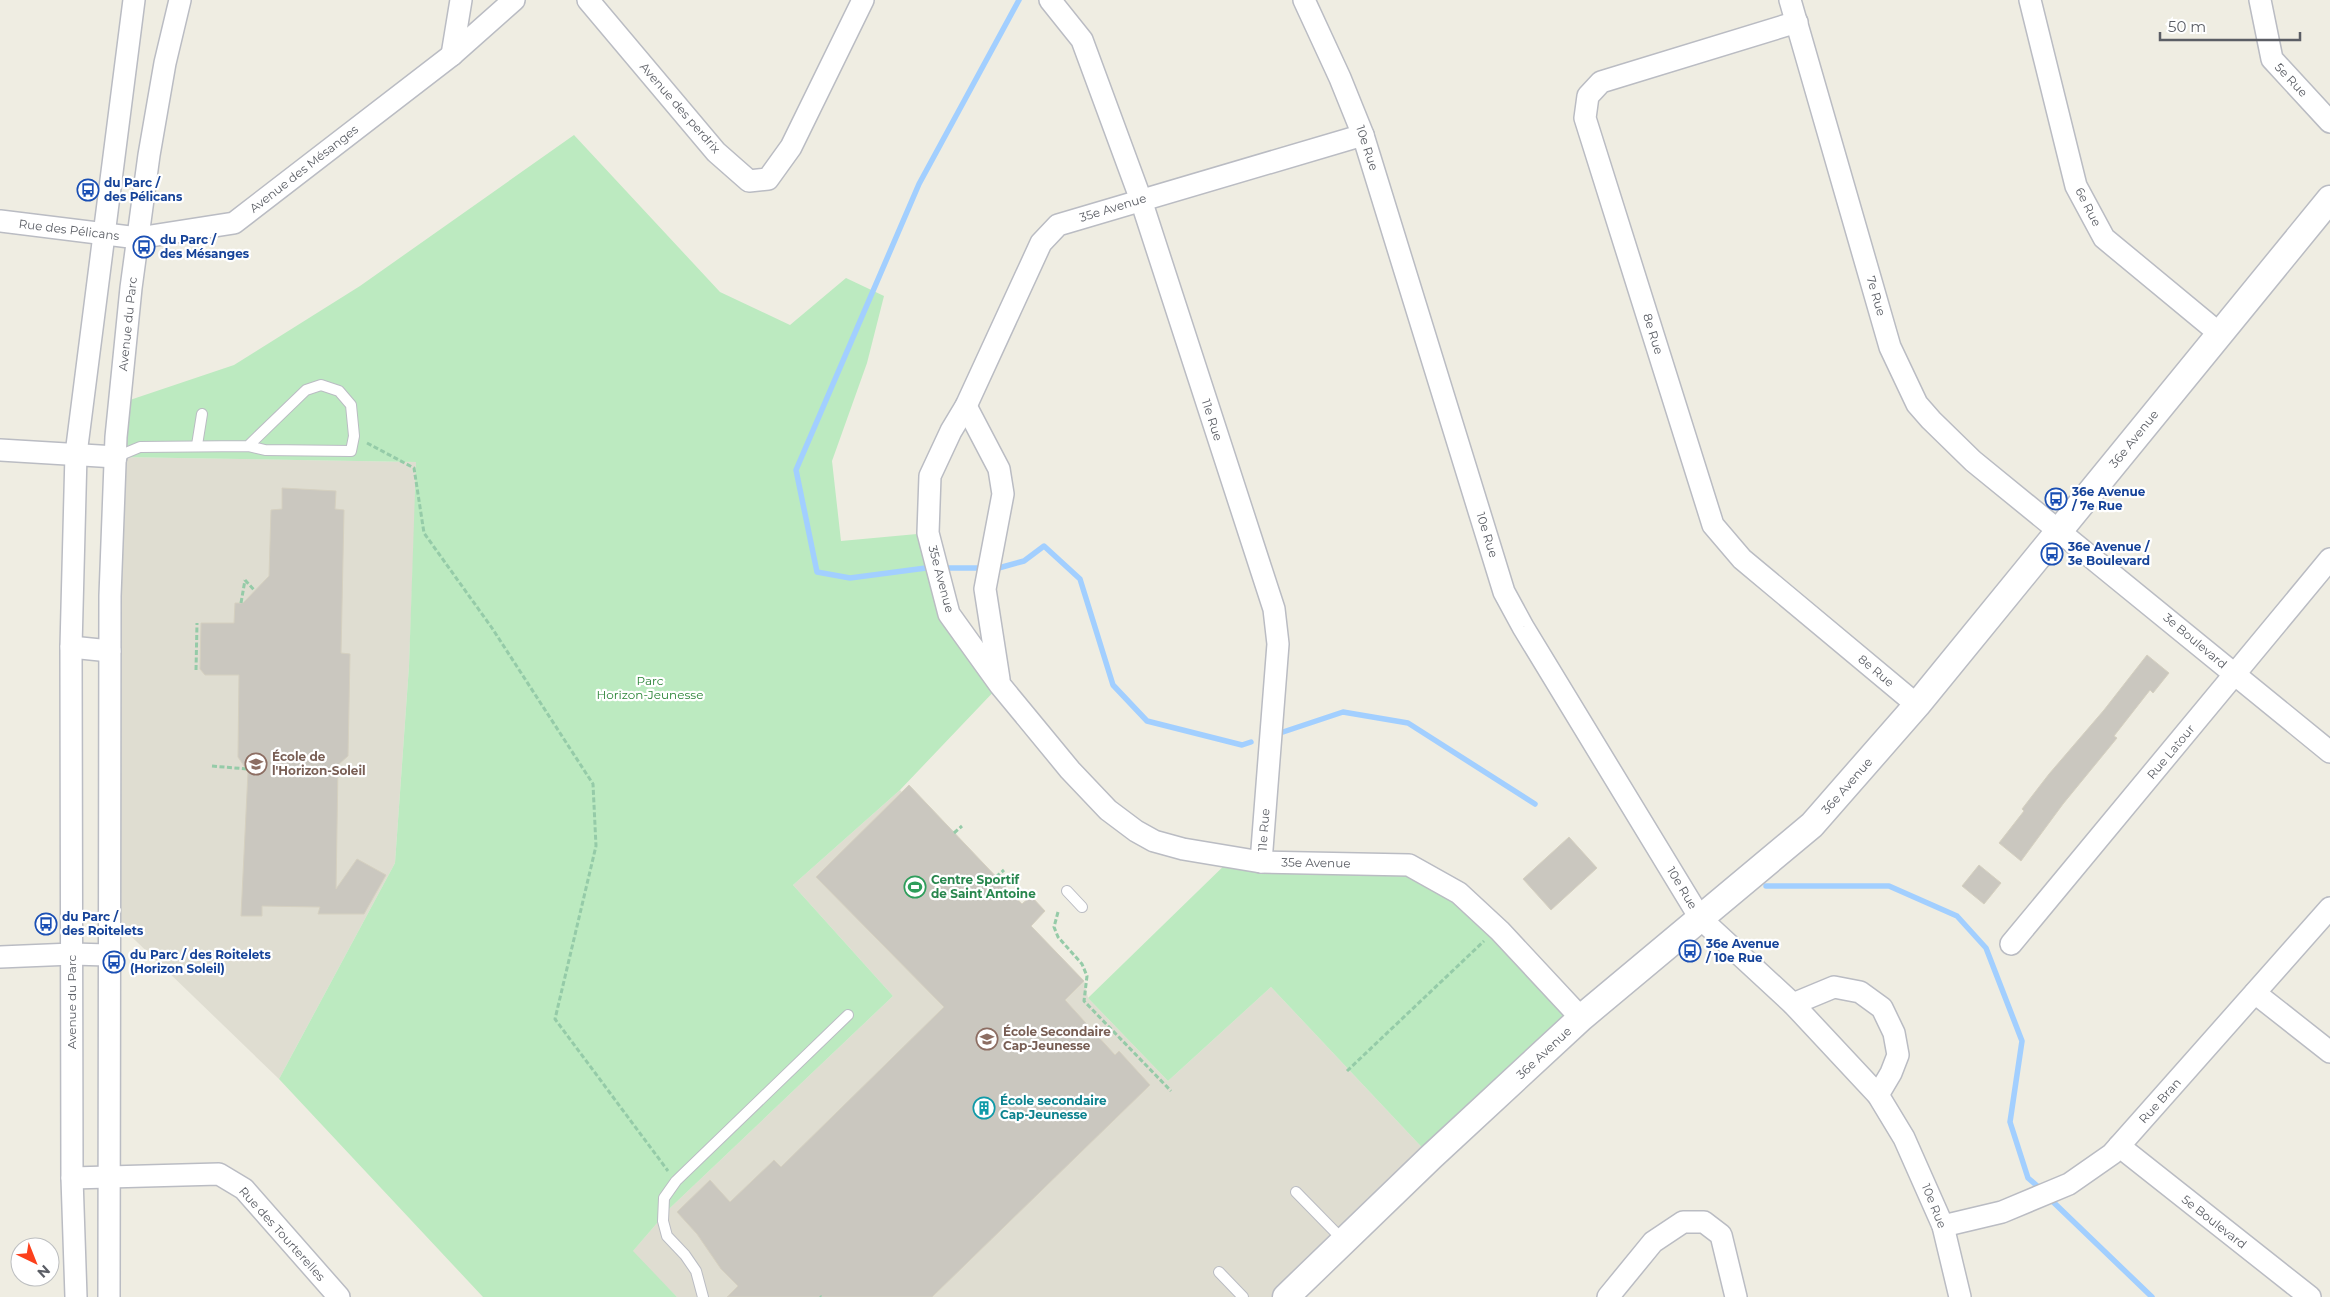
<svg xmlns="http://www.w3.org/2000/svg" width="2330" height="1297" font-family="Montserrat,sans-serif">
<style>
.education{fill:#dfddd1}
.green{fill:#bceac0}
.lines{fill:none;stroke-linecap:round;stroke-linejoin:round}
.stream{stroke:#a2cfff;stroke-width:5.5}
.building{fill:#cac7bf;stroke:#d5d0c0}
.service-casing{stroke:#babcc3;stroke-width:12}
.minor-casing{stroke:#babcc3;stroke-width:24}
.tertiary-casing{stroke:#babcc3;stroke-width:29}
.path{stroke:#95cba8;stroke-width:3;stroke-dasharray:5 2.5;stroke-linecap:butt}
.service{stroke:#fff;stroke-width:10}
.minor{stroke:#fff;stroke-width:21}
.tertiary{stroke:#fff;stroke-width:26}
.labels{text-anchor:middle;stroke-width:4.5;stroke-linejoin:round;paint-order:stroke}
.street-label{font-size:12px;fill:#5b5e65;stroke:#fff}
.transit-label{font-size:12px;font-weight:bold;fill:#164399;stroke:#fff;text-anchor:start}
.park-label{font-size:12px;fill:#2b8437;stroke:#fff}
.education-label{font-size:12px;font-weight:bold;fill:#785e54;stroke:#fff;text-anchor:start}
.leisure-label{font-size:12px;font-weight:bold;fill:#27864d;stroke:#fff;text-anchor:start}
.culture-label{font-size:12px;font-weight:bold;fill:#0d838f;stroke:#fff;text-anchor:start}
</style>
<rect width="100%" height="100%" fill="#efede2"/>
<g class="education">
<path d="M116 457 417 462 409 666 395 863 279 1079 108 914Z"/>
<path d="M900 790 1084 981 1088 998 1168 1081 1271 987 1431 1157 1286 1297H677L632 1252 670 1208 893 996 793 885Z"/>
</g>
<g class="green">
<path d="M574 135 720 292 790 325 846 278 884 296 867 363 832 461 841 541 928 533 949 614 1000 685 900 790 793 885 893 996 670 1208 633 1251 677 1297H483L279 1079 395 863 409 666 416 462 116 457 121 403 234 365 360 286Z"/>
<path d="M1233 857 1409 865 1459 893 1581 1018 1431 1157 1271 987 1168 1081 1088 998Z"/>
</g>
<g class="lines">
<g class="stream">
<path d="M926 568 850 578 817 572 796 470 919 184 1019 0"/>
<path d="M948 568H978"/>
<path d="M995 569 1024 561 1044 546 1080 579 1113 685 1147 721 1242 745 1251 742"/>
<path d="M1283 732 1343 712 1408 723 1535 804"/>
<path d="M1766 886H1889L1957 916 1986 948 2022 1041 2010 1122 2028 1178 2043 1191"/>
<path d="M2049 1198 2152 1297"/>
</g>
</g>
<g class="building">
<path d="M282 488 336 491 335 509 344 510 341 653 350 654 348 756 338 765 336 889 357 859 386 875 364 914H318L320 907 262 906V916H241L248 772 238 757 239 675H205L200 669 201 623H234L235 603H243L269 576 271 510 282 509Z"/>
<path d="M2147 655 2169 673 2153 693 2150 690 2114 736 2117 738 2063 804 2021 861 1999 843 2024 811 2022 809 2049 774 2104 710Z"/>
<path d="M909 785 1022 904 1031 896 1045 911 1031 926 1084 981 1065 1000 1115 1055 1119 1051 1150 1085 932 1297H727L738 1286 721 1269 697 1234 677 1212 710 1180 730 1202 774 1160 781 1167 944 1007 816 877Z"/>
<path d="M1569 837 1597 868 1551 910 1523 879Z"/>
<path d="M1979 865 2001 883 1984 904 1962 886Z"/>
</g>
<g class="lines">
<g class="service-casing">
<g id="service">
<path d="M197 445 202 414"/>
<path d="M116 457 140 447 248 446 306 390 321 385 339 391 351 405 354 436 351 451 265 450 248 446"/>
<path d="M1067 891 1082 907"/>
<path d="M1296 1192 1343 1240"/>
<path d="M1219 1272 1243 1297"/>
<path d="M703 1297 696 1271 685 1255 667 1236 663 1221 664 1198 676 1181 848 1015"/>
</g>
</g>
<g class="minor-casing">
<g id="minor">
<path d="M588 0 716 152 749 181 768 179 791 147 863 0"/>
<path d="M1050 0 1082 40 1141 200 1274 609 1278 644 1261 862"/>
<path d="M1304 0 1340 78 1363 135 1504 592 1523 627 1700 918 1793 1004 1878 1095 1904 1138 1943 1226 1960 1297"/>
<path d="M1790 0 1890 347 1917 404 1931 420 1973 461 2330 752"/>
<path d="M2030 0 2076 186 2104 238 2220 334"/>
<path d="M2260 0 2272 59 2330 122"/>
<path d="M1797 22 1601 82 1588 96 1585 118 1713 525 1742 559 1917 705"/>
<path d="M452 55 461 0"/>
<path d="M1363 135 1058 225 1041 243 966 406 951 431 930 476 928 533 949 614 1000 685 1070 770 1108 810 1136 831 1154 841 1183 849 1261 862 1409 865 1459 893 1500 931 1581 1018"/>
<path d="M0 221 138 238 234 223 452 55 514 0"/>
<path d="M966 406 999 469 1003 494 985 589 999 679"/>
<path d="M0 450 116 457"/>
<path d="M71 647 110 651"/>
<path d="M2011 944 2330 559"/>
<path d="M0 957 72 954 108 955"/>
<path d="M2255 993 2330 1052"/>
<path d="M1793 1004 1834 987 1860 992 1882 1008 1894 1033 1898 1055 1891 1073 1878 1095"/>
<path d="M2119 1146 2310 1297"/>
<path d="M72 1178 219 1174 244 1189 339 1297"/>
<path d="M1943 1226 2002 1212 2069 1184 2112 1154 2330 908"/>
<path d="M76 1297 72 1178 71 647 76 454 134 0"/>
<path d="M109 1297 110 596 116 437 131 288 149 155 165 63 180 0"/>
<path d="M1608 1297 1653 1242 1683 1222H1704L1721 1235 1736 1297"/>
</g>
</g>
<g class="tertiary-casing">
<path id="tertiary" d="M1286 1297 1431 1157 1581 1018 1812 825 1917 705 2330 199"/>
</g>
<g class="path">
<path d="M367 443 414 468 424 533 492 628 593 784 596 846 555 1019 668 1171"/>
<path d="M245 580 255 591"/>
<path d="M241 603 245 580"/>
<path d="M196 670 197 623"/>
<path d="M212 766 247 769"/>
<path d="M954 833 962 826"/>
<path d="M996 877 1004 870"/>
<path d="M1058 912 1054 927 1058 937 1082 964 1087 976 1084 1001 1171 1091"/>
<path d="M1347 1071 1484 941"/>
<path d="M820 1296 821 1297"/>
</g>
<use href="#service" class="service"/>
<use href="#minor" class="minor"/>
<use href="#tertiary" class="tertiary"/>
</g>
<defs>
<g id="bus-ring" transform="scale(1.125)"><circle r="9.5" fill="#fff" stroke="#1a4fb4" stroke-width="1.5"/><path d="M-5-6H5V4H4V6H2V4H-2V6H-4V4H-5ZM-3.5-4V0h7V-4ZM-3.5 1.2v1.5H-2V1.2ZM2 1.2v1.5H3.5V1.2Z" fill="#1a4fb4"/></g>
<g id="school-ring" transform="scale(1.125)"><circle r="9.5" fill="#fff" stroke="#8d6e63" stroke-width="1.5"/><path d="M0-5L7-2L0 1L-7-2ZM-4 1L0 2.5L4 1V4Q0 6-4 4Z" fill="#8d6e63"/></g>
<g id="stadium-ring" transform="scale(1.125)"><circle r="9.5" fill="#fff" stroke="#2e9e5b" stroke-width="1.5"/><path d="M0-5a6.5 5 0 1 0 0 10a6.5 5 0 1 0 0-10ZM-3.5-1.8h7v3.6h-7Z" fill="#2e9e5b"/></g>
<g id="building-ring" transform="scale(1.125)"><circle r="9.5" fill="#fff" stroke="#0f9aa8" stroke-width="1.5"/><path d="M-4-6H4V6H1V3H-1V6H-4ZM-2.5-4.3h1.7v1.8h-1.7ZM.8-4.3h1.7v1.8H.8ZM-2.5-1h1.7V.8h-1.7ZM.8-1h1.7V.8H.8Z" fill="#0f9aa8"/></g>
</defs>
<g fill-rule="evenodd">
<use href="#bus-ring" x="88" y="190"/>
<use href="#bus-ring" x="144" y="247"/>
<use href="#bus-ring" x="2056" y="499"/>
<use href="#bus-ring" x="2052" y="554"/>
<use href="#school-ring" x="256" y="764"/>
<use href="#stadium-ring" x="915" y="887"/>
<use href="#bus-ring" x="46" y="924"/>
<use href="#bus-ring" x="1690" y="951"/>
<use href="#bus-ring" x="114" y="962"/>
<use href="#school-ring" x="987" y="1039"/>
<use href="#building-ring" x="984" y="1108"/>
</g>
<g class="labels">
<g class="street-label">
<text transform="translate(2291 80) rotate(47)" y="4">5e Rue</text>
<text transform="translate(680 108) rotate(49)" y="4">Avenue des perdrix</text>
<text transform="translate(1367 148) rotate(72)" y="4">10e Rue</text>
<text transform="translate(304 169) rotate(-38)" y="4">Avenue des Mésanges</text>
<text transform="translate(2088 207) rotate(63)" y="4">6e Rue</text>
<text transform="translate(1113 208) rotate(-17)" y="4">35e Avenue</text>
<text transform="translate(69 230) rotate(7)" y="4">Rue des Pélicans</text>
<text transform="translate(1876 296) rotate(74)" y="4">7e Rue</text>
<text transform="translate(128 324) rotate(-84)" y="4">Avenue du Parc</text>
<text transform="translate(1653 334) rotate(73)" y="4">8e Rue</text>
<text transform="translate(1212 420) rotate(72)" y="4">11e Rue</text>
<text transform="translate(2134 439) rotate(-51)" y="4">36e Avenue</text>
<text transform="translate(1487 535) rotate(73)" y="4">10e Rue</text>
<text transform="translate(941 579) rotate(75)" y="4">35e Avenue</text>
<text transform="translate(2195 641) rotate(40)" y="4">3e Boulevard</text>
<text transform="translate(1876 671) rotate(40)" y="4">8e Rue</text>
<text transform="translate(2171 752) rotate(-50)" y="4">Rue Latour</text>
<text transform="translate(1847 786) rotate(-49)" y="4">36e Avenue</text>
<text transform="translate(1264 830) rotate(-86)" y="4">11e Rue</text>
<text transform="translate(1316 863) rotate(1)" y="4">35e Avenue</text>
<text transform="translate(1682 888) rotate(59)" y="4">10e Rue</text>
<text transform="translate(72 1002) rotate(-90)" y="4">Avenue du Parc</text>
<text transform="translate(1544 1053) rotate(-43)" y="4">36e Avenue</text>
<text transform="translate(2160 1101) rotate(-48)" y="4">Rue Bran</text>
<text transform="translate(1934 1206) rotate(68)" y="4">10e Rue</text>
<text transform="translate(2214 1222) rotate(38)" y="4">5e Boulevard</text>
<text transform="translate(282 1234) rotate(48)" y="4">Rue des Tourterelles</text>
</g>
<g class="transit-label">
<text x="104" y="187">du Parc /<tspan x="104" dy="14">des Pélicans</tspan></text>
<text x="160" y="244">du Parc /<tspan x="160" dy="14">des Mésanges</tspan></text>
<text x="2072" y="496">36e Avenue<tspan x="2072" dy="14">/ 7e Rue</tspan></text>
<text x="2068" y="551">36e Avenue /<tspan x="2068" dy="14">3e Boulevard</tspan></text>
<text x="62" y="921">du Parc /<tspan x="62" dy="14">des Roitelets</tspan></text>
<text x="1706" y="948">36e Avenue<tspan x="1706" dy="14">/ 10e Rue</tspan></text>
<text x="130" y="959">du Parc / des Roitelets<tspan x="130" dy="14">(Horizon Soleil)</tspan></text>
</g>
<g class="park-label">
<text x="650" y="685">Parc<tspan x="650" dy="14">Horizon-Jeunesse</tspan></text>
</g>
<g class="education-label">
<text x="272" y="761">École de<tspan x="272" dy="14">l'Horizon-Soleil</tspan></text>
<text x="1003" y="1036">École Secondaire<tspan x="1003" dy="14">Cap-Jeunesse</tspan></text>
</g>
<g class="leisure-label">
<text x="931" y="884">Centre Sportif<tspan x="931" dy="14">de Saint Antoine</tspan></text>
</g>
<g class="culture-label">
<text x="1000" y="1105">École secondaire<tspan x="1000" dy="14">Cap-Jeunesse</tspan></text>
</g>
</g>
<g transform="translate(35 1262) rotate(137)"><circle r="24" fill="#ffffff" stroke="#bdbfc1"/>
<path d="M0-4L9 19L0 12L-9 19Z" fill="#fc401c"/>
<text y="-8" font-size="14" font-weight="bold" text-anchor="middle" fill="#5b5e65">N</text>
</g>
<path d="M2160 32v8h140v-8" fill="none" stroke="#5b5e65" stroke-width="2.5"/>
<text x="2168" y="32" font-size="15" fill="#5b5e65" stroke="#ffffff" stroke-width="4" paint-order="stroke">50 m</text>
</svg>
